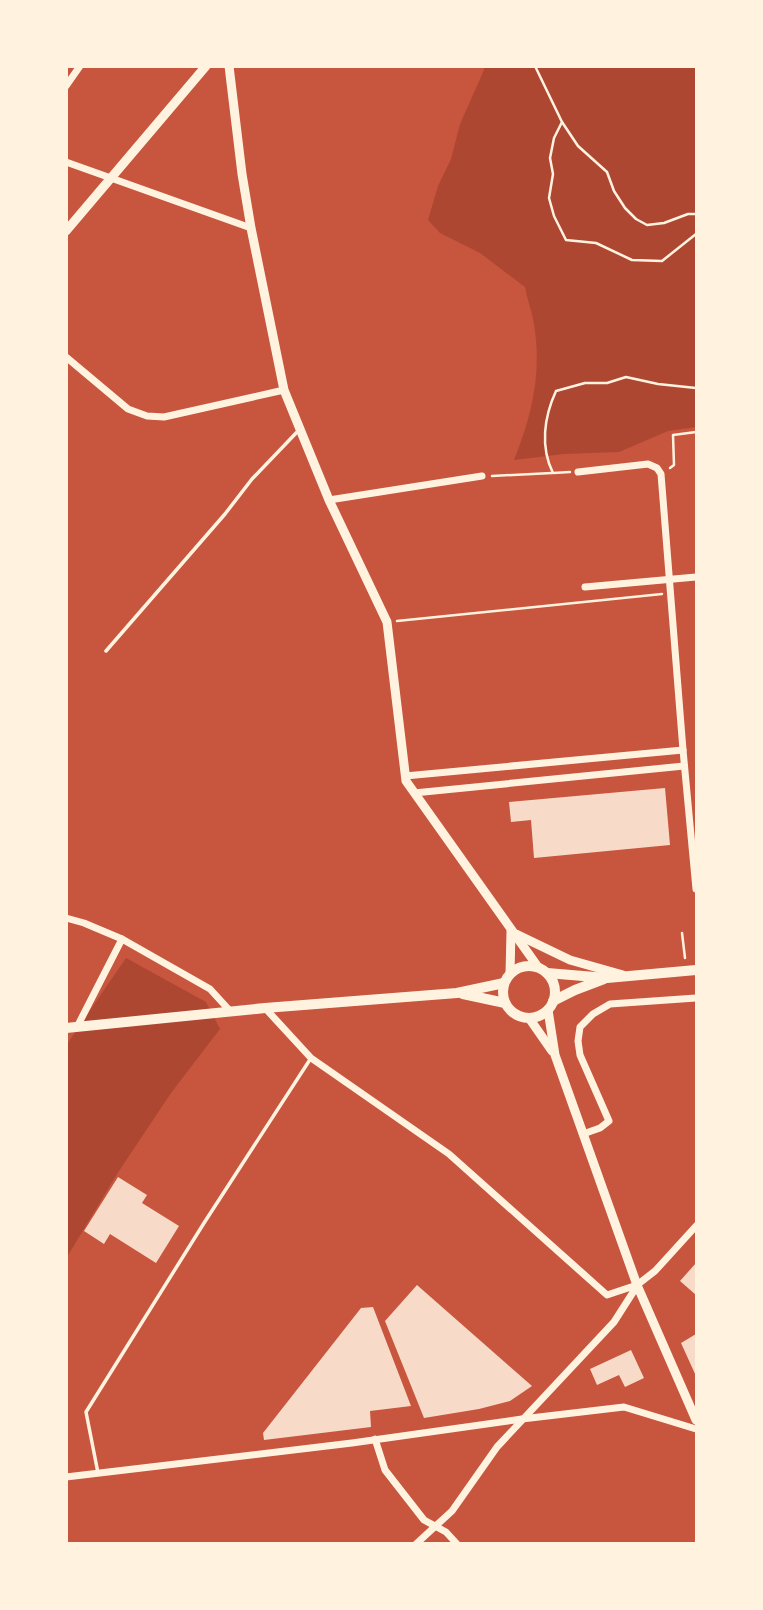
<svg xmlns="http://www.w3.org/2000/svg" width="763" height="1610" font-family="'Work Sans',sans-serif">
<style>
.green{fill:#ae4732}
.building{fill:#f7dbc8}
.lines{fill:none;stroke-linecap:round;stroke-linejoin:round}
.path{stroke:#fff3e0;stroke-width:2.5}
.service{stroke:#fff3e0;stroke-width:3.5}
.minor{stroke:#fff3e0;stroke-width:7}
.tertiary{stroke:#fff3e0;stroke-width:9}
.primary{stroke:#fff3e0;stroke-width:10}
</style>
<rect width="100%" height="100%" fill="#c8553d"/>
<g class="green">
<path d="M484 67H696V427L668 431 619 452 564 454 514 460C532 415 542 373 534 324 532 311 527 299 525 287L480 253 440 233 428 220 438 186 451 159 460 124 484 70Z"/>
<path d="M126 958 206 1002 220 1029 171 1093 117 1174 67 1257V1044Z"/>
</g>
<g class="building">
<path d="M665 788 670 845 534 858 531 820 511 822 509 802Z"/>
<path d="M118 1177 147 1195 142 1203 179 1226 156 1263 110 1234 104 1244 84 1231Z"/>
<path d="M696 1263V1295L680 1281Z"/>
<path d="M417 1285 532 1386 510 1401 479 1409 424 1418 385 1321Z"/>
<path d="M373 1307 411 1406 370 1411 371 1427 264 1440 263 1433 361 1308Z"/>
<path d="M696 1334V1376L681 1343Z"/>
<path d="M631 1350 644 1378 625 1387 619 1375 597 1385 590 1369Z"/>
</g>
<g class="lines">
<g class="path">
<path d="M535 66 562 122 554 138 550 158 553 174 549 198 554 216 566 240 596 243 632 260 662 261 696 234"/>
<path d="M562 122 578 146 607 172 614 191 625 208 636 219 647 225 664 223 688 214H696"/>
<path d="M670 468 674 465 673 435 696 432"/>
<path d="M570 472 553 473C540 447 544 417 556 391L585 383H607L626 377 658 384 696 388"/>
<path d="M492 476 552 473"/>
<path d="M397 621 662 594"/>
<path d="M682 933 685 958"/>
</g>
<g class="service">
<path d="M106 651 225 514 252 479 298 431"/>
<path d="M98 1473 86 1412 204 1223 311 1058"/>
</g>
<g class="minor">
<path d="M66 86 80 66"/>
<path d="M66 162 251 228"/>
<path d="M66 357 128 409 147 416 164 417 284 390"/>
<path d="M578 472 648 464 657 468 661 474 683 750 696 889"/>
<path d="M329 500 482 476"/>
<path d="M585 587 696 577"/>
<path d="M405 776 683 750"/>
<path d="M414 793 684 766"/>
<path d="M66 918 84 923 122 939 210 989 231 1012"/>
<path d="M265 1008 311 1058 449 1154 607 1295 637 1285 655 1271 696 1226"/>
<path d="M77 1027 122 939"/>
<path d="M583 1134 600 1128 609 1121 580 1055 578 1041 580 1027 593 1014 610 1004 696 998"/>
<path d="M375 1439 385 1470 424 1520 446 1532 457 1544"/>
<path d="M66 1477 352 1443 522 1419 624 1407 696 1429"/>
<path d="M416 1544 452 1511 497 1447 614 1322 637 1286"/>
</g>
<g class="tertiary">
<path d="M229 66 242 174 251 228 284 390 329 500 387 622 406 781 538 967"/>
<path d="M66 231 206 66"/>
<path d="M516 934 570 960 623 975"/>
<path d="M510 974 511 931"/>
<path d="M548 1010 555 1055 637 1285 696 1420"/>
<path d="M529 1018 552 1051"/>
</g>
<g class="primary">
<circle cx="529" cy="992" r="26"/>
<path d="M547 973 607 978 696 970"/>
<path d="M463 994 505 1003"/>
<path d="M553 1001 575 990 604 979"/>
<path d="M66 1028 265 1008 457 993 504 983"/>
</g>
</g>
<rect width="763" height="1610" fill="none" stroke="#fff3e0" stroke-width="136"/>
</svg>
